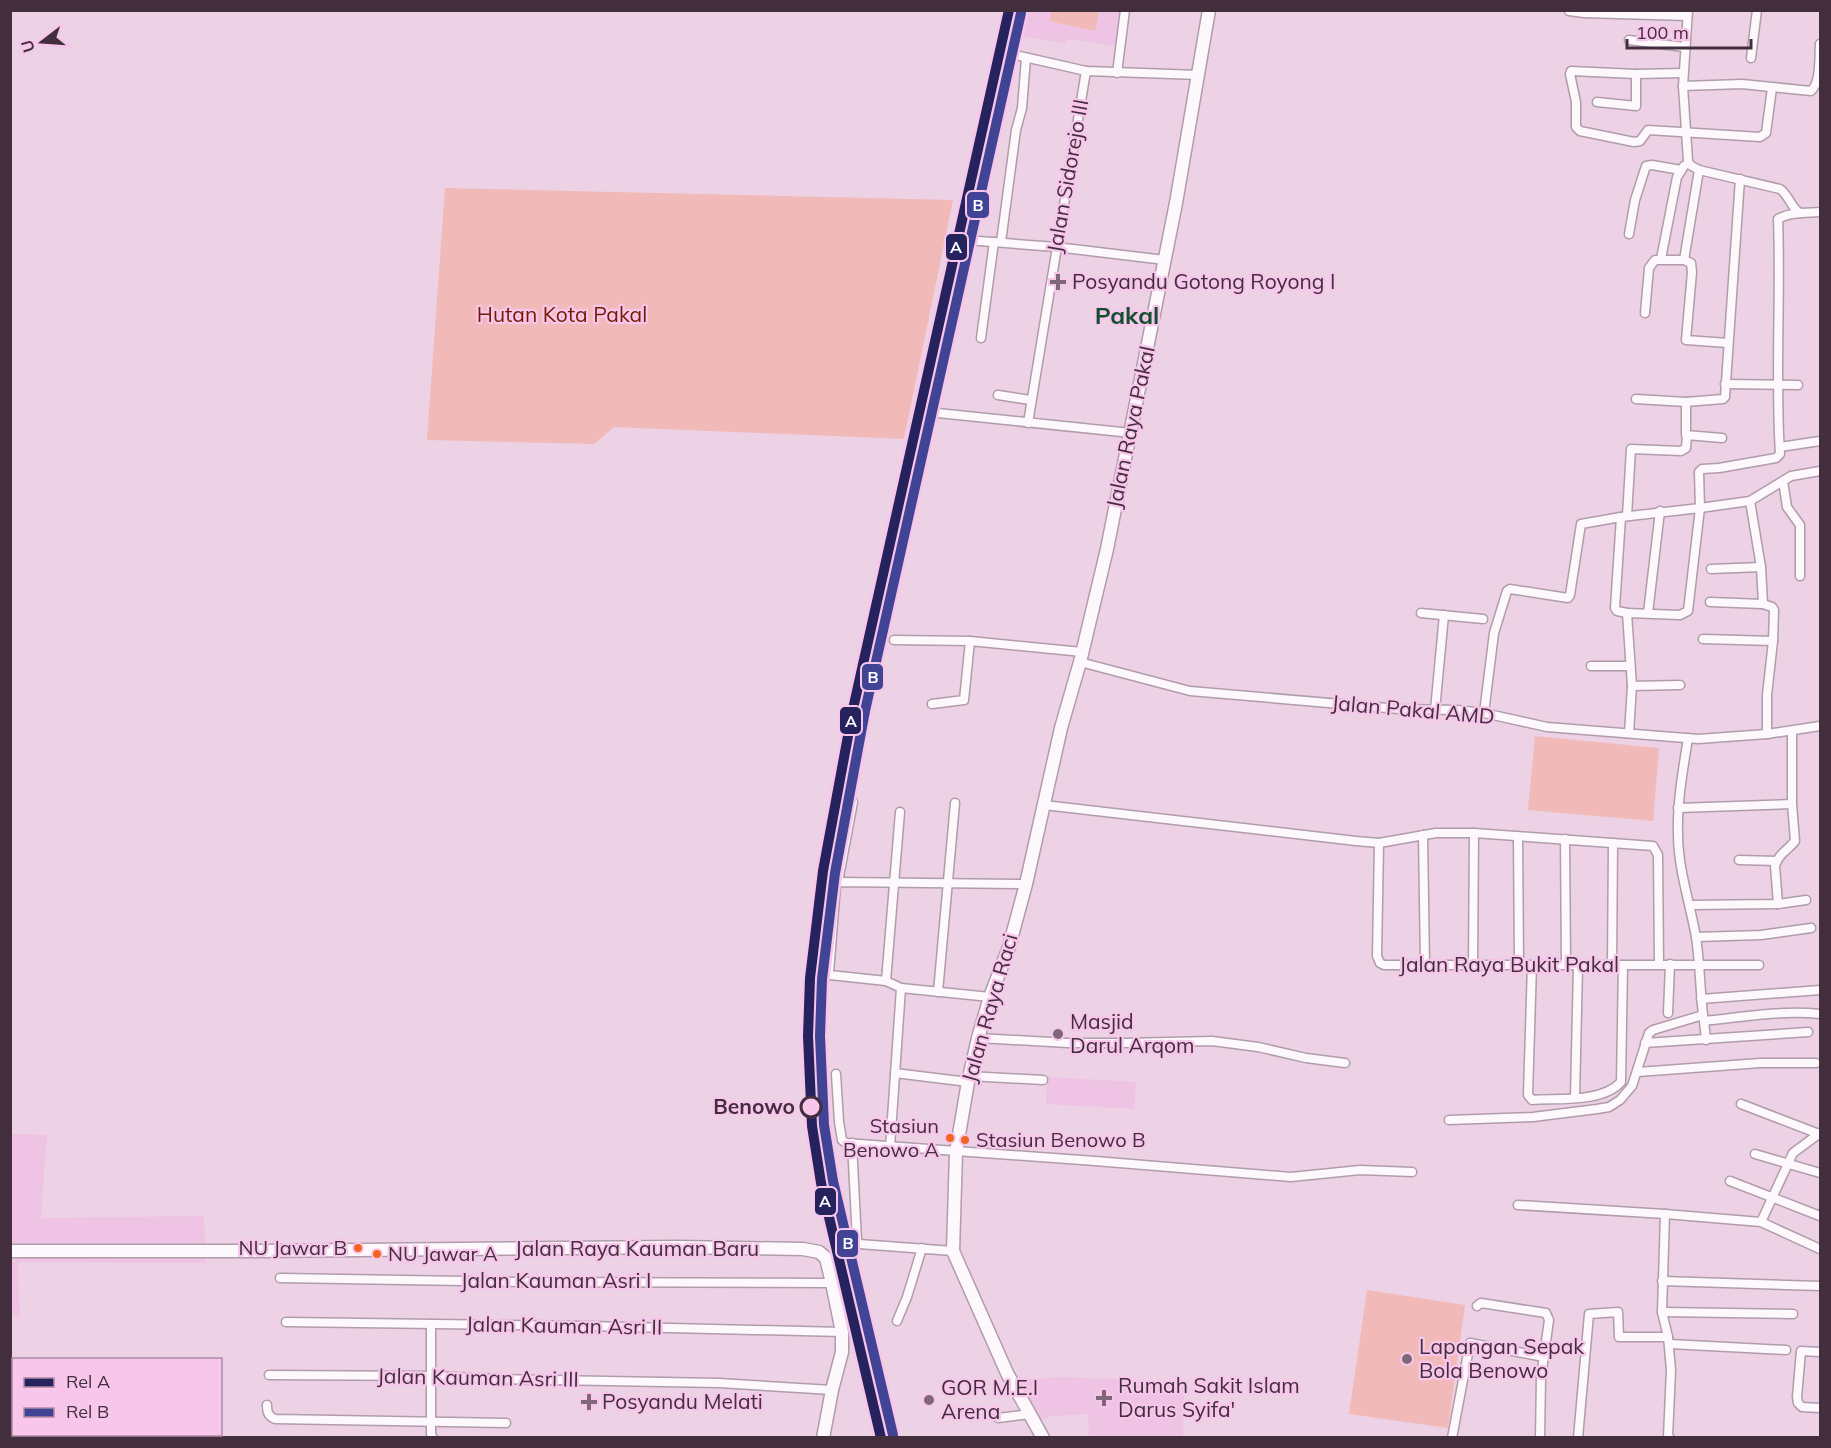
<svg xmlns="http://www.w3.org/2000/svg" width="1831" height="1448" font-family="Mulish,sans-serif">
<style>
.built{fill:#eec3e3}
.green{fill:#f1bab8}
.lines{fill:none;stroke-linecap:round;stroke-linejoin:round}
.street-casing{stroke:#b09cab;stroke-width:11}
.secondary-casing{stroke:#b09cab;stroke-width:15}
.street{stroke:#fcf8fb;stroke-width:8}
.secondary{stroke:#fcf8fb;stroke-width:12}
.rail-1-casing{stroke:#f8c6eb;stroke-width:15}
.rail-2-casing{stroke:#f8c6eb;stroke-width:15}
.rail-1{stroke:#26225e;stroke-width:10}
.rail-2{stroke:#414495;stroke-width:10}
.poi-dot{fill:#7e6778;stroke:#f8c6eb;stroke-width:2}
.stop-dot{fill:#f8c6eb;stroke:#422e3d;stroke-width:3}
.bus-dot{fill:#f26522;stroke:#f8c6eb;stroke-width:2}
.labels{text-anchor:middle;stroke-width:4.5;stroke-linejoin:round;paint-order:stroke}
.bus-label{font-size:20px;fill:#422e3d;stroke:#f8c6eb;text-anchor:end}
.street-label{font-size:21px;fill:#422e3d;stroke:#f8c6eb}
.poi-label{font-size:21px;fill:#422e3d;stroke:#f8c6eb;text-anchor:start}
.park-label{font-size:21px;fill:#751a00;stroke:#f8c6eb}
.stop-label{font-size:21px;font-weight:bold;fill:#422e3d;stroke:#f8c6eb;text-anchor:end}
.quarter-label{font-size:24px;font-weight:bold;fill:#134e2f;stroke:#f8c6eb}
.line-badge{stroke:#f8c6eb;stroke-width:2}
.badge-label{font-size:16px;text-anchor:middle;font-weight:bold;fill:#fff}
</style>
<rect width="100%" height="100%" fill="#edd1e5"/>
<g class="built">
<path d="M1029 11H1123L1117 46 1067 39 1065 44 1023 36Z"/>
<path d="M1047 1077 1136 1082 1134 1109 1046 1104Z"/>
<path d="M10 1134 47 1135 41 1218 204 1216 206 1263 18 1262 20 1317 11 1316Z"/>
<path d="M1062 1377 1184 1382 1183 1437H1089L1088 1414 1052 1416 1036 1422 1015 1380Z"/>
</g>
<g class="green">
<path d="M1052 10 1099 11 1095 31 1049 21Z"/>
<path d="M445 188 953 200 904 439 614 427 594 444 427 440Z"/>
<path d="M1535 736 1659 748 1653 821 1528 810Z"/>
<path d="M1367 1290 1465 1305 1448 1428 1349 1414Z"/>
</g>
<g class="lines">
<g class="street-casing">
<g id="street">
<path d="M1688 10 1683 86 1688 161"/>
<path d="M1569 11 1584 13 1687 16"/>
<path d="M1629 40 1684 47"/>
<path d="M1007 53 1086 71 1199 75"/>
<path d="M1751 58 1757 10"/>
<path d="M1117 73 1125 10"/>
<path d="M1683 73 1636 74 1571 71 1570 74 1576 102V127L1580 131 1634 142 1640 141 1648 130 1760 137 1766 133 1772 88"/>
<path d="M1683 86 1742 84 1811 91C1821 82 1819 58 1820 44"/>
<path d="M1597 102 1636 106V74"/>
<path d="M1688 161 1690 165 1699 170 1780 189C1789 195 1791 208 1800 213"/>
<path d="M1699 170 1684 260 1691 263 1692 272 1686 340 1728 343"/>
<path d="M1629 234 1635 200 1646 166 1652 165 1681 170"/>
<path d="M953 239 1056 247 1165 260"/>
<path d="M1001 242 1016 130 1022 108 1026 58"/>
<path d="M1661 259 1677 177 1684 166"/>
<path d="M1645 313 1649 268 1655 260H1684"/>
<path d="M981 338 994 242"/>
<path d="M1725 384 1798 385"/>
<path d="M998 395 1030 400"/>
<path d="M1636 399 1686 402 1723 399 1725 397 1740 179"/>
<path d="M1686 402V435L1722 438"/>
<path d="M928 412 1131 433"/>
<path d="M1028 423 1086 71"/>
<path d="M1780 447 1820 441"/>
<path d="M1783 481 1787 507 1800 525V576"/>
<path d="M1750 501 1761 567 1763 604 1772 607 1774 610 1773 641 1767 695V734"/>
<path d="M1627 516 1631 449 1681 451 1686 448 1687 435"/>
<path d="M1621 517 1615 608 1617 611 1627 613"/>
<path d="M1711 569 1761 567"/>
<path d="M1710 602 1763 604"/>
<path d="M1421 613 1483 619"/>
<path d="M1648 613 1660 511"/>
<path d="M1703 639 1773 641"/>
<path d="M894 640 970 641"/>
<path d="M1080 662 1190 691 1399 709 1457 710 1484 713 1547 727 1698 739 1767 734 1820 726"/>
<path d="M1591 666H1630"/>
<path d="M1632 686 1680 685"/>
<path d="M932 704 964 700 970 641 1082 652"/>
<path d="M1435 710 1444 615"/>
<path d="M1484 713 1494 633 1507 591 1510 589 1568 598 1570 595 1581 524 1621 517 1700 508 1750 501 1791 476 1820 471"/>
<path d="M1629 733 1632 686 1627 613 1680 615 1688 611 1700 508 1699 472 1702 469 1719 468 1776 458 1780 454C1775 375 1781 297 1778 219 1790 212 1806 213 1820 212"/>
<path d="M1044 805 1356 841 1379 843 1436 833H1474L1653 846 1658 855 1659 964"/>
<path d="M1678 808 1792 804"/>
<path d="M1423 835 1425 965"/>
<path d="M1518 836 1519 965"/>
<path d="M1565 839 1566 965"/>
<path d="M1379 843 1377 956 1380 963 1384 965H1759"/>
<path d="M1739 860 1777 861"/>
<path d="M838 882 853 802"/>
<path d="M1778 904 1775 866C1778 854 1788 850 1795 841L1792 804V731"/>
<path d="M1690 905 1778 904 1806 900"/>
<path d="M1696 937 1761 935 1811 928"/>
<path d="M1473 965 1474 833"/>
<path d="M1532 965 1528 1095 1532 1100C1558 1098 1602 1103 1621 1082L1623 965"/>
<path d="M1612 965 1613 843"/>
<path d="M886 981 900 812"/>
<path d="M938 992 955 803"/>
<path d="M990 997 901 988 886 981 830 975 829 973 836 885 838 882 1026 884"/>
<path d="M1701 999 1820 990"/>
<path d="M1668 1013 1670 964"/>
<path d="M1703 1015 1704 1021C1743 1017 1782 1010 1820 1014"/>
<path d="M1704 1021 1706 1040"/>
<path d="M978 1038 1068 1043H1124L1212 1041 1258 1047 1306 1058 1345 1063"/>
<path d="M1645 1043 1808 1032"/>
<path d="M1638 1072 1760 1063H1816"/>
<path d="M895 1073 968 1082"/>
<path d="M836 1074 839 1122 842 1140 846 1143 1095 1161 1291 1177 1360 1170 1412 1172"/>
<path d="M969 1076 1043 1080"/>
<path d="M1575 1098 1578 965"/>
<path d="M1741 1104 1819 1134"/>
<path d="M1449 1120 1533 1117 1597 1109 1609 1107 1620 1100 1632 1086 1649 1033 1653 1030 1703 1015C1700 989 1700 963 1696 937 1690 903 1678 869 1678 834 1677 802 1683 770 1688 738"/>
<path d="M852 1143 857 1241 859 1244 953 1251"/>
<path d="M890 1147 901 988"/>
<path d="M1755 1154 1820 1173"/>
<path d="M1730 1181 1820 1216"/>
<path d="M1518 1205 1665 1214 1761 1222 1820 1249"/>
<path d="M1665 1214 1662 1312 1668 1337 1671 1370 1668 1437 1670 1438"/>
<path d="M1761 1222 1793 1153 1820 1133"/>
<path d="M280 1278 523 1282 832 1283"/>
<path d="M1662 1281 1820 1286"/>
<path d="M1477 1306 1481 1303 1546 1313 1549 1320 1541 1377 1540 1438"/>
<path d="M1662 1312 1793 1314"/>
<path d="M897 1321 907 1297 922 1248"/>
<path d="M286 1322 587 1326 842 1332"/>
<path d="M431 1324V1434L433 1438"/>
<path d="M1670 1344 1786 1350"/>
<path d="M1820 1352 1801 1351 1797 1397 1798 1403 1802 1407 1820 1408"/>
<path d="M269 1375 431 1376 499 1379 719 1383 832 1390"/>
<path d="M267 1405C267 1412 268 1416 275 1419L506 1423"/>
<path d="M998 1418 1030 1414"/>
<path d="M1452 1438 1470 1343 1544 1357"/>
<path d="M1578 1438 1589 1314 1618 1312 1619 1337H1668"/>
</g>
</g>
<g class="secondary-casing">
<g id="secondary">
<path d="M10 1251H259L678 1247 803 1249 819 1252 826 1258 832 1283 842 1332V1352L832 1390 823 1438"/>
<path d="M1043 1438 1007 1373 953 1251 956 1152 968 1082 978 1038 990 997 1009 947 1026 884 1061 728 1080 662 1107 549 1176 203 1209 10"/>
</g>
</g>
<use href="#street" class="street"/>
<use href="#secondary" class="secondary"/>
<g class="rail-1-casing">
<path id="rail-1" d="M881 1438 821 1183 812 1126 808 1036 810 978 823 871 853 709 1009 10"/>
</g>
<g class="rail-2-casing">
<path id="rail-2" d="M893 1435 833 1181 824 1125 820 1036 822 979 835 873 865 711 1021 13"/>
</g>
<use href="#rail-1" class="rail-1"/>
<use href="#rail-2" class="rail-2"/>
</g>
<g class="poi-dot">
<path d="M1055 273h6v6h6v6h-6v6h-6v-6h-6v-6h6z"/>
<circle cx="1058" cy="1034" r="6"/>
<circle cx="1407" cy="1359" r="6"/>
<path d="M1101 1389h6v6h6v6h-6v6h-6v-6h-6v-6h6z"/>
<circle cx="929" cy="1400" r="6"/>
<path d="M586 1393h6v6h6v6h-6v6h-6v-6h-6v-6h6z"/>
</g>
<circle class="stop-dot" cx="811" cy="1107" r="10"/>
<g class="bus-dot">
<circle cx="950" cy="1138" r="5"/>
<circle cx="965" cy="1140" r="5"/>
<circle cx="358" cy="1248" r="5"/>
<circle cx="377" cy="1254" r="5"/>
</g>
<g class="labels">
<g class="bus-label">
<text x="939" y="1133">Stasiun<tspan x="939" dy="24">Benowo A</tspan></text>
<text x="976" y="1147" text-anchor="start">Stasiun Benowo B</text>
<text x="347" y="1255">NU Jawar B</text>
<text x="388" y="1261" text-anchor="start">NU Jawar A</text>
</g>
<g class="street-label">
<text transform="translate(1068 176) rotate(-80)" y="7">Jalan Sidorejo III</text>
<text transform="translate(1131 427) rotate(-78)" y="7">Jalan Raya Pakal</text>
<text transform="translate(1413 710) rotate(5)" y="7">Jalan Pakal AMD</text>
<text x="1509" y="972">Jalan Raya Bukit Pakal</text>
<text transform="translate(990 1008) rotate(-74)" y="7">Jalan Raya Raci</text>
<text x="637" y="1256">Jalan Raya Kauman Baru</text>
<text x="556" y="1288">Jalan Kauman Asri I</text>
<text transform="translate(564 1326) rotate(1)" y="7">Jalan Kauman Asri II</text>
<text transform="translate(478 1378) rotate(1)" y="7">Jalan Kauman Asri III</text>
</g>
<g class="poi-label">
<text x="1072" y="289">Posyandu Gotong Royong I</text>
<text x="1070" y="1029">Masjid<tspan x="1070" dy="24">Darul Arqom</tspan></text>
<text x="1419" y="1354">Lapangan Sepak<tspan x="1419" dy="24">Bola Benowo</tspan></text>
<text x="1118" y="1393">Rumah Sakit Islam<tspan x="1118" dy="24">Darus Syifa'</tspan></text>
<text x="941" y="1395">GOR M.E.I<tspan x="941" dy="24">Arena</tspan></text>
<text x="602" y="1409">Posyandu Melati</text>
</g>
<g class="park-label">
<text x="562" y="322">Hutan Kota Pakal</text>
</g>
<g class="stop-label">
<text x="795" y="1114">Benowo</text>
</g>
<g class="quarter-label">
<text x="1127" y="324">Pakal</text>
</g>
</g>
<g class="line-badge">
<rect x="966" y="191" width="24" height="28" rx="6" fill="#414495"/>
<rect x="945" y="233" width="23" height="28" rx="6" fill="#26225e"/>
<rect x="861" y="663" width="23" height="28" rx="6" fill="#414495"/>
<rect x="839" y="706" width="23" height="29" rx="6" fill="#26225e"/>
<rect x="814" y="1187" width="23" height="29" rx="6" fill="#26225e"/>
<rect x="836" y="1229" width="23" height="29" rx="6" fill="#414495"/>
</g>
<g class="badge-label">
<text x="978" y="211">B</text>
<text x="956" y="253">A</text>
<text x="873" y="683">B</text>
<text x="851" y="727">A</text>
<text x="825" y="1207">A</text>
<text x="848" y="1249">B</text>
</g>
<rect width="1831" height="1448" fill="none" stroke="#422e3d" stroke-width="24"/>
<rect x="12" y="1358" width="210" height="78" fill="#f8c6eb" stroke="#af89a5" stroke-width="1.5"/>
<rect x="24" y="1378" width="30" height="9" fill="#26225e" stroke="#af89a5" stroke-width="1.5"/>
<text x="66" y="1388" font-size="18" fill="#422e3d">Rel A</text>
<rect x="24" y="1408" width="30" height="9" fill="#414495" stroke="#af89a5" stroke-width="1.5"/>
<text x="66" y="1418" font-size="18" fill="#422e3d">Rel B</text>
<g transform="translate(42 42) rotate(253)" stroke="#f8c6eb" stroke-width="4.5" paint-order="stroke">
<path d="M0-4.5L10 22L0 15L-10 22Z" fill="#422e3d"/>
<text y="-9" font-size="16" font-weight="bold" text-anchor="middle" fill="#422e3d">U</text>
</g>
<path d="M1627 39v9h124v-9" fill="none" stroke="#422e3d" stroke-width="3"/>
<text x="1636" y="39" font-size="18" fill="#422e3d" stroke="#f8c6eb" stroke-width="4.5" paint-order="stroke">100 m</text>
</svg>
